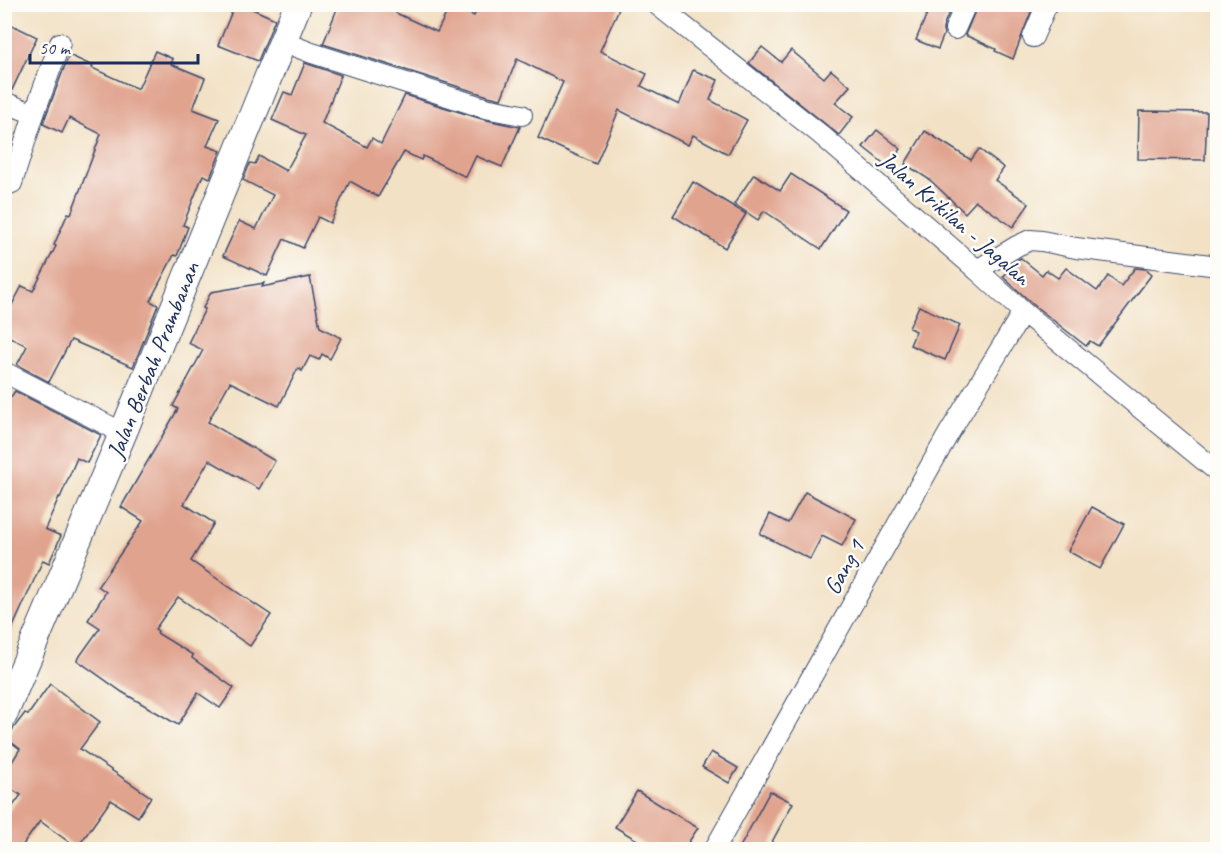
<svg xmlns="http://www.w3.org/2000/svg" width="1222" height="854" font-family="Caveat,sans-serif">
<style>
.building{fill:#e0a38e}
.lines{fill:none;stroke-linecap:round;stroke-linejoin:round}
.minor-casing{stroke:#3b4a6d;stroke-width:22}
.secondary-casing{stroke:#3b4a6d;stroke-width:29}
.minor{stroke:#fff;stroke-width:20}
.secondary{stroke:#fff;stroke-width:27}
.labels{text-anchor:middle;stroke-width:5;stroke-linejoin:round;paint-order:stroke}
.street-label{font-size:24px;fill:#1b2f5e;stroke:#fdfcf7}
</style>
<rect width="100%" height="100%" fill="#fdfcf7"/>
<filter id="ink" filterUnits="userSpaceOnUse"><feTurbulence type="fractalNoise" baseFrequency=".0167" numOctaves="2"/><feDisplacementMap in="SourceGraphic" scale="12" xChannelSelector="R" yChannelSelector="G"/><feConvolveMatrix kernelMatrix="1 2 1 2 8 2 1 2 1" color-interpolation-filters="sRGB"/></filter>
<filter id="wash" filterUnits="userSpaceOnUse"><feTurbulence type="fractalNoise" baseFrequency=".008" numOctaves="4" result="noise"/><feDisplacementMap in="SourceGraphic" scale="24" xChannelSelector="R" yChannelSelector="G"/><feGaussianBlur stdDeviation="1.35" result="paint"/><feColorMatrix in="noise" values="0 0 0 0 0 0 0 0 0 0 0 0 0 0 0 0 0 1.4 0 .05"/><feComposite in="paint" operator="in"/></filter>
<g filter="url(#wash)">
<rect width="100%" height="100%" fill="#f2e1c5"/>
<g id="blocks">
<g class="building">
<path d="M235 4H241L275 19 258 61 218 45Z"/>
<path d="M339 4H399L396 13 437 32 451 4 474 16 479 4H621L600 51 647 74 641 86 679 105 693 70 718 80 710 100 747 120 728 154 693 135 688 145 619 110 596 164 538 138 563 82 517 59 501 99 488 96 323 44Z"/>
<path d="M931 4H953L944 24 943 30 944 34 938 49 916 40Z"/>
<path d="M978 4H1034L1013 59 995 51 996 49 965 35Z"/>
<path d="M4 21 37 37 11 92 4 90Z"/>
<path d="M762 47 781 62 791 50 824 78 831 70 850 86 835 103 853 117 839 135 749 63Z"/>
<path d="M155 51 173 59 171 64 205 78 193 109 219 119 207 146 221 151 210 178 203 175 183 225 188 227 177 256 174 255 150 301 158 305 133 367 71 340 49 382 17 365 27 346 4 334V320L22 286 33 291 56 246 54 245 68 213 71 214 101 134 69 118 62 133 43 124 45 118 69 55 93 66 92 68 138 89Z"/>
<path d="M305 63 341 75 322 123 367 147 372 138 381 144 405 95 482 119 520 127 502 167 476 156 466 177 423 156 421 160 404 152 378 197 350 181 330 223 318 217 303 248 284 239 267 276 223 256 239 221 256 229 273 195 243 180 250 163 255 164 259 156 286 171 306 135 272 120 284 92 292 95Z"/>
<path d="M1139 111 1207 112 1205 160 1138 159Z"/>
<path d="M877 130 901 149 887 166 863 147Z"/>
<path d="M925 131 971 160 979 149 1004 168 995 180 1029 204 1013 227 976 201 965 213 930 180 905 164Z"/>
<path d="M754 174 780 191 791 174 846 210 821 249 764 211 758 220 734 204Z"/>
<path d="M693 182 746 214 725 248 673 216Z"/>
<path d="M1021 258 1042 275 1046 270 1058 278 1066 268 1097 291 1108 276 1121 286 1135 268 1146 269 1152 274 1098 346 1090 341 1086 346 1035 306 1003 277 1017 260Z"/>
<path d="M310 277 320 327 341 338 330 359 322 354 319 360 310 356 302 371 298 368 279 406 230 382 208 422 275 461 259 489 209 460 184 504 214 523 191 561 271 615 250 646 178 597 155 629 158 631 157 633 193 655 192 658 234 688 220 708 198 693 178 725 122 692 77 660 100 628 88 620 106 592 98 586 143 521 121 507 178 409 173 406 203 350 188 343 205 309 203 308 211 292 264 283 262 287Z"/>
<path d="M919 306 960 325 945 360 910 345 916 331 909 328Z"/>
<path d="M15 391 101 435 87 463 77 458 60 498 59 497 45 529 61 536 49 563 43 560 4 647V407Z"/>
<path d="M805 492 856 519 842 546 822 536 810 559 760 534 770 514 788 523Z"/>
<path d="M1092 507 1124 524 1100 569 1068 551Z"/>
<path d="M50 684 100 722 80 749 151 797 138 817 111 800 77 848 40 821 20 849H4V818L21 795 4 785V775L20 749 6 738 25 713 28 715Z"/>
<path d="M711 752 738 768 729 783 702 767Z"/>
<path d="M637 791 698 828 684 849H652L615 827Z"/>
<path d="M770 791 793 803 768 849H739Z"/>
</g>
</g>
</g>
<g filter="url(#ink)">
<use href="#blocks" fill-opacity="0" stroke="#3b4a6d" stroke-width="1.5"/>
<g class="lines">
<g class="minor-casing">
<g id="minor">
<path d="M656 4 820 134 977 270 1023 312 1218 472"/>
<path d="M955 29 966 4"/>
<path d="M1033 37 1047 4"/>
<path d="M283 42 312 53 485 108 522 115"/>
<path d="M4 102 34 114 12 183 4 186"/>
<path d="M34 114 60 43"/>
<path d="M977 270 1017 246 1030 240 1042 241 1076 248 1218 266"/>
<path d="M4 372 123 433"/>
<path d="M714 850 949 433 1023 312"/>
</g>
</g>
<g class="secondary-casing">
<path id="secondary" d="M4 714 123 433 298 4"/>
</g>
<use href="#minor" class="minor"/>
<use href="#secondary" class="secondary"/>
</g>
</g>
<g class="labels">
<g class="street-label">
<text transform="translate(955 218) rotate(41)" y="8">Jalan Krikilan - Jagalan</text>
<text transform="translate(153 360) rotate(-68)" y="8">Jalan Berbah Prambanan</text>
<text transform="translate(844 567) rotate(-61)" y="8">Gang 1</text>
</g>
</g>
<rect width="1222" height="854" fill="none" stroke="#fdfcf7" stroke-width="24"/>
<path d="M30 54v9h168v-9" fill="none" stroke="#1b2f5e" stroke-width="3"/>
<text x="39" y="54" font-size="18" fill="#1b2f5e" stroke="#fdfcf7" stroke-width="4.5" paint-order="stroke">50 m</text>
</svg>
